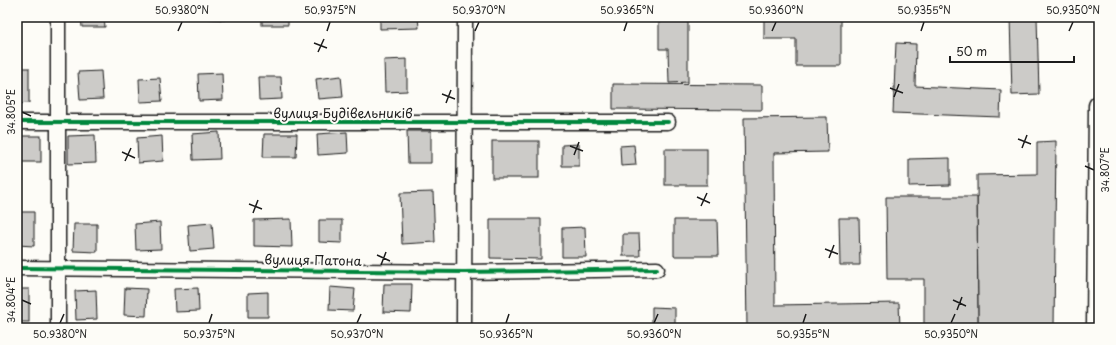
<svg xmlns="http://www.w3.org/2000/svg" width="1116" height="345" font-family="'Playpen Sans',sans-serif">
<style>
.building{fill:#cccbc8;stroke:#1c1c1c}
.lines{fill:none;stroke-linecap:round;stroke-linejoin:round}
.street-casing{stroke:#1c1c1c;stroke-width:17}
.secondary-casing{stroke:#1c1c1c;stroke-width:23}
.street{stroke:#fdfcf7;stroke-width:14}
.secondary{stroke:#fdfcf7;stroke-width:20}
.cycleway-casing{stroke:#fdfcf7;stroke-width:6}
.cycleway{stroke:#00873e;stroke-width:4}
.ticks{fill:none;stroke:#1c1c1c;stroke-width:1.5}
.labels{text-anchor:middle;stroke-width:4;stroke-linejoin:round;paint-order:stroke}
.street-label{font-size:13px;fill:#1c1c1c;stroke:#fdfcf7}
.neatline{fill:none;stroke:#1c1c1c;stroke-width:1.5}
.ticks-label{font-size:10px;text-anchor:middle;fill:#1c1c1c}
</style>
<rect width="100%" height="100%" fill="#fdfcf7"/>
<filter id="ink" filterUnits="userSpaceOnUse"><feTurbulence type="fractalNoise" baseFrequency=".025" numOctaves="2"/><feDisplacementMap in="SourceGraphic" scale="8" xChannelSelector="R" yChannelSelector="G"/><feConvolveMatrix kernelMatrix="1 2 1 2 8 2 1 2 1" color-interpolation-filters="sRGB"/></filter>
<g filter="url(#ink)">
<g class="building">
<path d="M81 17H104L105 27H82Z"/>
<path d="M201 17H226L225 20 201 18Z"/>
<rect x="262" y="17" width="26" height="8"/>
<path d="M316 17H350V18L316 19Z"/>
<path d="M380 17H418L419 28 380 29Z"/>
<path d="M659 17H688V82L669 83 668 49H659Z"/>
<path d="M764 17H841V66H796V39H764Z"/>
<path d="M918 17H978V20L918 21Z"/>
<path d="M1010 17H1037L1039 94 1012 95Z"/>
<path d="M896 43 916 44 915 86 1001 90 1000 117 893 113Z"/>
<path d="M407 59V91L385 92 384 60Z"/>
<path d="M17 68H29V103L17 104Z"/>
<path d="M101 71 103 99 80 100 78 72Z"/>
<path d="M222 73 223 100 199 101 198 74Z"/>
<path d="M341 76 343 97 318 99 316 79Z"/>
<path d="M258 77H281L282 99 259 100Z"/>
<path d="M160 78 162 101 140 102 139 79Z"/>
<path d="M613 84 762 85V110L613 109Z"/>
<path d="M827 117 828 152 774 153 775 305 899 303 900 328H747L744 118Z"/>
<path d="M407 131H431V163H408Z"/>
<path d="M219 132 220 159 193 160 192 134Z"/>
<path d="M347 132 348 153 318 155 317 134Z"/>
<path d="M264 134H297L296 157H263Z"/>
<path d="M95 135 96 163 68 164V136Z"/>
<rect x="17" y="136" width="24" height="26"/>
<path d="M162 136 163 161 138 163 137 138Z"/>
<rect x="492" y="141" width="47" height="37"/>
<path d="M1056 141 1054 328H978L977 175 1037 174V142Z"/>
<path d="M579 144V166H562V145Z"/>
<path d="M634 145 636 165 621 166 620 146Z"/>
<rect x="665" y="149" width="42" height="36"/>
<path d="M950 158V185L909 186V159Z"/>
<path d="M433 192 435 242 402 244 400 193Z"/>
<path d="M886 197H977L978 328H924V279H887Z"/>
<path d="M17 212H34V246L17 245Z"/>
<path d="M839 218H859L860 265H840Z"/>
<path d="M291 219 292 247 254 246V220Z"/>
<path d="M490 219H541V259L490 258Z"/>
<path d="M319 220H342V243L319 242Z"/>
<path d="M674 220H717L718 256H674Z"/>
<path d="M160 222 161 249 136 250 135 224Z"/>
<path d="M212 223 214 249 190 251 188 225Z"/>
<path d="M74 224H97V252L73 251Z"/>
<path d="M585 227 586 257H562V228Z"/>
<path d="M623 234H639L640 256H623Z"/>
<path d="M384 284H412L411 313 383 312Z"/>
<path d="M330 287 355 289 353 311 329 310Z"/>
<path d="M125 288 147 289 146 316 124 315Z"/>
<path d="M198 288 199 311 175 312 174 289Z"/>
<rect x="17" y="289" width="12" height="33"/>
<path d="M96 290 97 319 76 320 75 291Z"/>
<path d="M268 292V317H248V293Z"/>
<path d="M652 307 675 308V326H652Z"/>
</g>
<g class="lines">
<g class="street-casing">
<g id="street">
<path d="M17 122H668"/>
<path d="M17 268 464 272 657 269"/>
<path d="M58 328V17"/>
<path d="M464 328 465 17"/>
</g>
</g>
<g class="secondary-casing">
<path id="secondary" d="M1097 328 1099 106"/>
</g>
<use href="#street" class="street"/>
<use href="#secondary" class="secondary"/>
<g class="cycleway-casing">
<g id="cycleway">
<path d="M17 122H668"/>
<path d="M17 268 464 272 657 269"/>
</g>
</g>
<use href="#cycleway" class="cycleway"/>
</g>
</g>
<path class="ticks" d="M178 31 182 22M327 31 330 22M475 31 479 22M624 31 627 22M772 31 776 22M921 31 924 22M1069 31 1073 22M314 43 327 48M318 52 324 39M890 88 903 93M442 94 455 99M894 97 899 84M446 103 451 90M22 112 31 116M1018 139 1031 144M570 146 583 151M1022 148 1027 135M122 152 135 158M574 155 579 142M125 161 131 148M1085 166 1094 170M697 197 710 203M249 204 262 209M701 206 707 193M253 213 258 200M825 249 838 254M377 255 390 261M829 258 834 245M381 265 386 252M22 300 31 304M953 300 966 306M957 310 962 297M60 323 64 314M209 323 212 314M357 323 361 314M506 323 509 314M654 323 658 314M803 323 806 314M951 323 955 314"/>
<g class="labels">
<g class="street-label">
<text x="343" y="118">вулиця Будівельників</text>
<text transform="translate(313 260) rotate(1)" y="5">вулиця Патона</text>
</g>
</g>
<rect width="1116" height="345" fill="none" stroke="#fdfcf7" stroke-width="44"/>
<path d="M950 56v6h124v-6" fill="none" stroke="#1c1c1c" stroke-width="2"/>
<text x="956" y="56" font-size="12" fill="#1c1c1c" stroke="#fdfcf7" stroke-width="3" paint-order="stroke">50 m</text>
<rect x="22" y="22" width="1072" height="301" class="neatline"/>
<g class="ticks-label">
<text x="182" y="14">50.9380°N</text>
<text x="330" y="14">50.9375°N</text>
<text x="479" y="14">50.9370°N</text>
<text x="627" y="14">50.9365°N</text>
<text x="776" y="14">50.9360°N</text>
<text x="924" y="14">50.9355°N</text>
<text x="1073" y="14">50.9350°N</text>
<text transform="translate(11 112) rotate(-90)" y="4">34.805°E</text>
<text transform="translate(1105 170) rotate(-90)" y="4">34.807°E</text>
<text transform="translate(11 300) rotate(-90)" y="4">34.804°E</text>
<text x="60" y="338">50.9380°N</text>
<text x="209" y="338">50.9375°N</text>
<text x="357" y="338">50.9370°N</text>
<text x="506" y="338">50.9365°N</text>
<text x="654" y="338">50.9360°N</text>
<text x="803" y="338">50.9355°N</text>
<text x="951" y="338">50.9350°N</text>
</g>
</svg>
